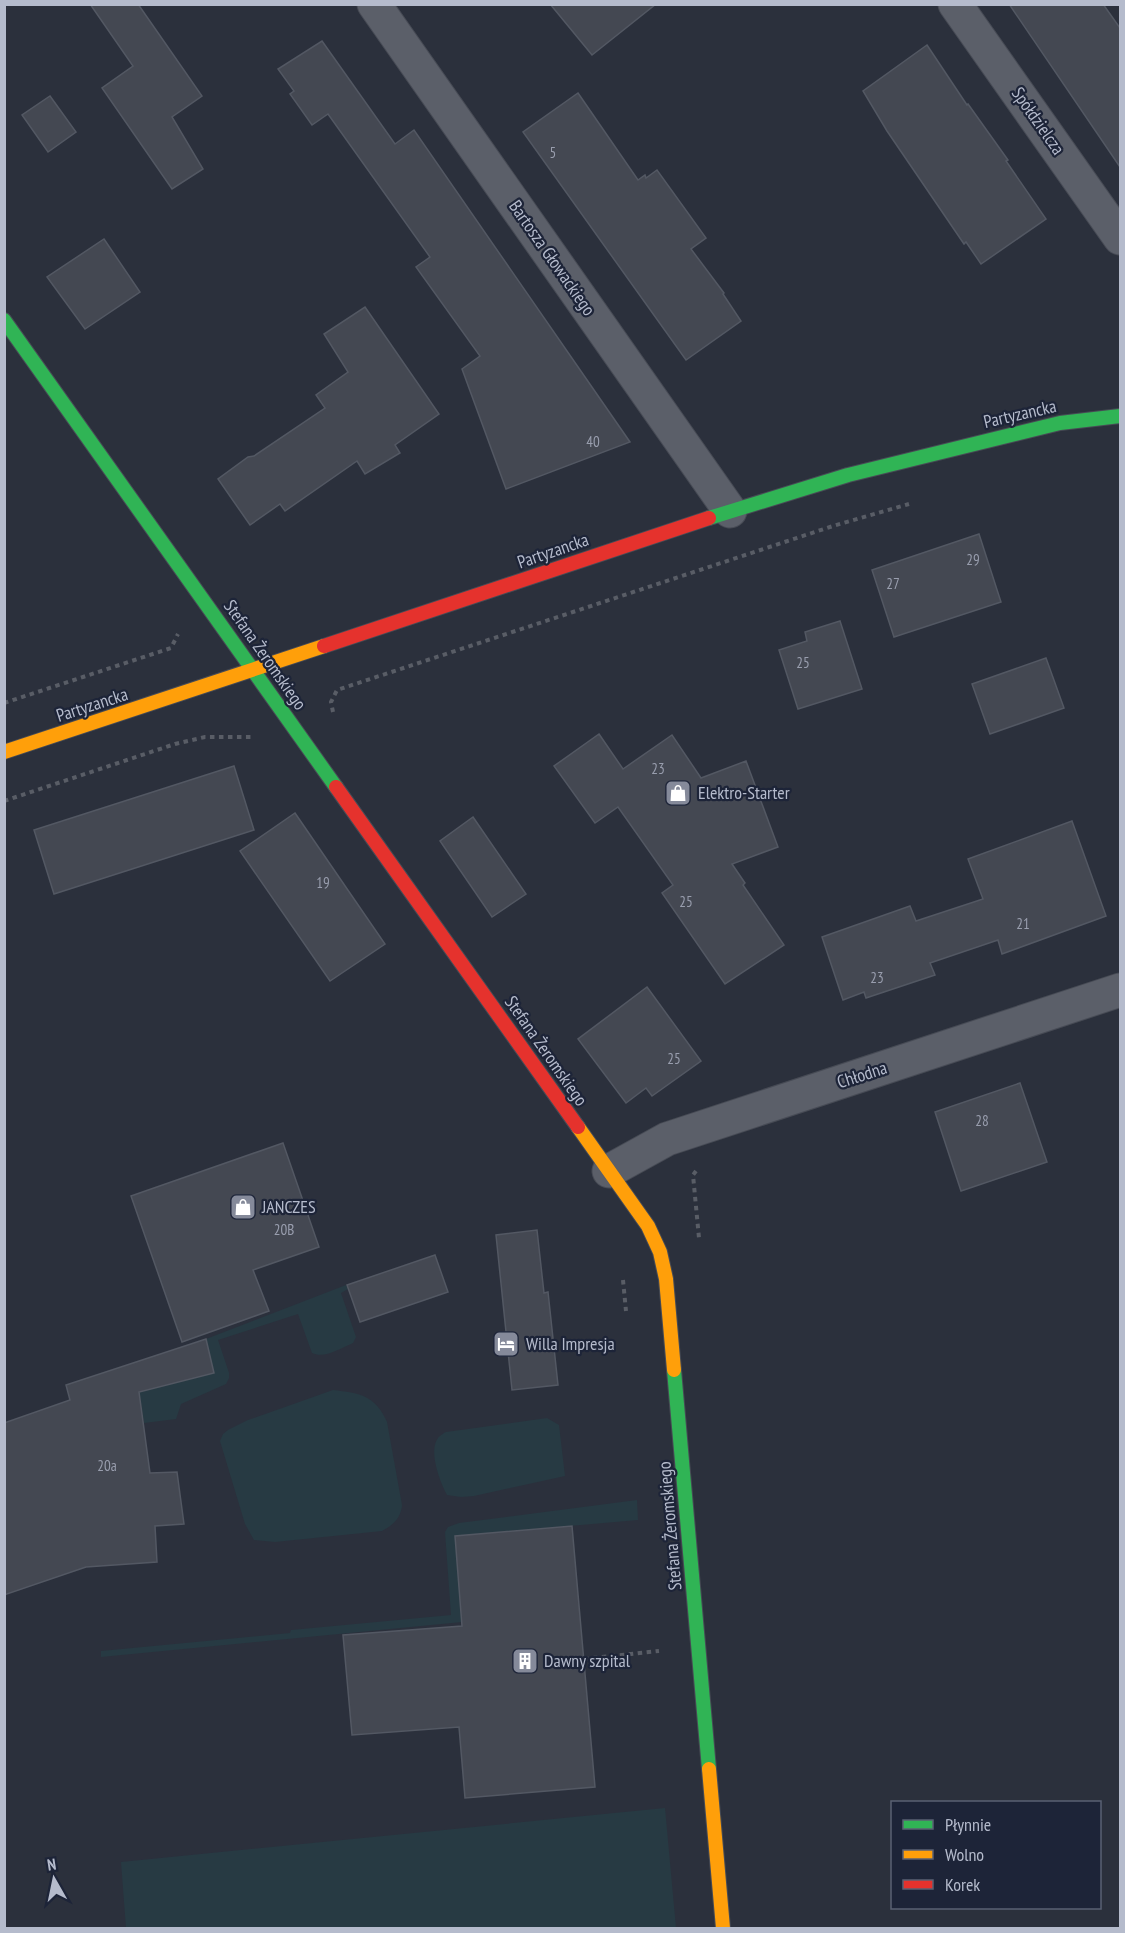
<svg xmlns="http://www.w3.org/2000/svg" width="1125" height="1933" font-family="'PT Sans Narrow',sans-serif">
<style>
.green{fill:#273a43}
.building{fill:#444852;stroke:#535863;stroke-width:1.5}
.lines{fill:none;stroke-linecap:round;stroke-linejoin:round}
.street-casing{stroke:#474b55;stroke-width:35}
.fast-casing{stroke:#474b55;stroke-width:16}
.slow-casing{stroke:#474b55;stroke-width:16}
.jam-casing{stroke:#474b55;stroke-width:16}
.path{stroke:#595d66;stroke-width:4;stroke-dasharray:4.5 4.5;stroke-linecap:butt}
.street{stroke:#5b5f69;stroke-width:33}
.fast{stroke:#30b455;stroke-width:14}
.slow{stroke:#ff9f0a;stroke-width:14}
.jam{stroke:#e5322d;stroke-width:14}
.labels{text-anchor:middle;stroke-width:4.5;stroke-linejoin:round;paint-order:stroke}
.number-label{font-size:15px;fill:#999eae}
.street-label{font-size:18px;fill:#b5bbcc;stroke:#1d2438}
.poi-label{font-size:18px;fill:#b5bbcc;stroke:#1d2438;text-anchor:start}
</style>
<rect width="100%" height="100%" fill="#2b303c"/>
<g class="green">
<path d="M346 1285 348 1289 341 1293 356 1337 353 1343C341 1348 325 1359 312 1353L298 1314 218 1340 229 1373V1378L226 1384 181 1404 176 1419 144 1423 139 1392 214 1373 206 1339Z"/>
<path d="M333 1390C359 1393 375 1395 387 1422L402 1505C401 1518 393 1525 382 1531L275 1542 254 1540 245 1524 220 1441 223 1434 228 1430 248 1420Z"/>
<path d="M547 1418 559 1425 565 1476 474 1496 461 1497 447 1495C440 1482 428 1451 438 1438 438 1437 445 1432 446 1432Z"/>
<path d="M637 1500 638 1520 455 1536 462 1622 101 1657V1651L290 1633 291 1630 451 1615 445 1532 448 1527 459 1523Z"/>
<path d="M665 1808 676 1928H126L121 1862Z"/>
</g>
<g class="building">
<path d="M90 4H138L202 96 172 117 203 169 172 189 102 88 133 66Z"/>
<path d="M550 4H656L592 55Z"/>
<path d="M1009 4H1103L1120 28V167Z"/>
<path d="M322 41 395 144 414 130 630 442 506 489 462 369 480 356 416 267 430 257 328 114 312 125 290 94 294 91 278 69Z"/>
<path d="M927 45 967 105 968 104 1008 160 1006 161 1046 219 981 264 966 242 964 244 887 131 863 91Z"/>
<path d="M578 93 638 180 645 175 646 178 657 170 706 238 691 249 724 293 723 294 741 321 686 360 523 132Z"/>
<path d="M50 96 76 132 48 152 22 115Z"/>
<path d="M104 239 140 292 85 329 47 277Z"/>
<path d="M365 307 439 414 395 445 400 453 365 474 357 461 285 511 280 504 250 525 218 479 248 457 254 456 325 408 316 395 348 372 324 334Z"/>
<path d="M979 534 1001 602 894 637 872 570Z"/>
<path d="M840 621 862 689 798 709 779 650 807 641 805 632Z"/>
<path d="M1046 658 1064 708 990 734 972 684Z"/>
<path d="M599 734 623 769 672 735 701 778 746 761 778 847 732 864 745 883 743 885 784 945 725 984 662 893 673 885 618 807 595 823 554 766Z"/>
<path d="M234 766 254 830 54 894 34 830Z"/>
<path d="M295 813 385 944 330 981 240 851Z"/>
<path d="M473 817 526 894 492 917 440 841Z"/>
<path d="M1072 821 1106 916 1002 954 998 940 930 963 935 975 866 998 864 992 843 1000 822 937 910 906 916 921 983 899 968 859Z"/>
<path d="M647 987 701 1061 652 1096 646 1088 626 1103 578 1039Z"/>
<path d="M1020 1083 1047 1162 961 1191 935 1112Z"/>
<path d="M283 1143 319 1247 253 1270 269 1311 182 1342 131 1196Z"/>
<path d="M537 1230 544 1293 548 1292 558 1385 512 1390 496 1235Z"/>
<path d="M435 1255 448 1292 360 1322 347 1285Z"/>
<path d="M206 1339 214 1373 139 1392 150 1473 177 1472 184 1524 155 1526 157 1562 86 1567 4 1595V1423L70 1400 66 1385Z"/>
<path d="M572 1526 595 1787 465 1798 459 1727 352 1735 343 1635 462 1626 455 1536Z"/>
</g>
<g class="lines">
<g class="street-casing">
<g id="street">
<path d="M374 4 730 511"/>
<path d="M955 4 1120 238"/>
<path d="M609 1171 667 1139 1120 990"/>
</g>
</g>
<g class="fast-casing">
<g id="fast">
<path d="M4 320 336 787"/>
<path d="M709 518 848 475 1060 423 1120 416"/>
<path d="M674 1370 709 1769"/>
</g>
</g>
<g class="slow-casing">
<g id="slow">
<path d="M4 752 324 646"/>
<path d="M578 1127 648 1226 660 1252 666 1279 674 1370"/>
<path d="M709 1769 723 1928"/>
</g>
</g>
<g class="jam-casing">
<g id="jam">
<path d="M324 646 709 518"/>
<path d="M336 787 578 1127"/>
</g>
</g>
<g class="path">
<path d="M4 703 171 648 178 634"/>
<path d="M333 712 331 702 337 690 833 526 909 504"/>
<path d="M4 801 175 744 205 737H252"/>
<path d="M696 1171 693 1175 699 1238"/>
<path d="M623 1280 626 1311"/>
<path d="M584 1659 659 1651"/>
</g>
<use href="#street" class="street"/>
<use href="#fast" class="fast"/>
<use href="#slow" class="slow"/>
<use href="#jam" class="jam"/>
</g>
<defs>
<g id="shop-square" transform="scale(1.35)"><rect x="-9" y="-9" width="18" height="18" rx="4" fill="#858a9a" stroke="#1d2438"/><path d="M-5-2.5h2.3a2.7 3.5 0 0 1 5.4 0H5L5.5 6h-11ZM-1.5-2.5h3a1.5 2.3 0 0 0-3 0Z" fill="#fff"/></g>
<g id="hotel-square" transform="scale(1.35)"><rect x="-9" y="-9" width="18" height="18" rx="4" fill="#858a9a" stroke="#1d2438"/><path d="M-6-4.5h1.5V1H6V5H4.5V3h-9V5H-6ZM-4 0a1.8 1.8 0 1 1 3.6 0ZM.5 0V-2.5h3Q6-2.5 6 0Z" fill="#fff"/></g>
<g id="building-square" transform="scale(1.35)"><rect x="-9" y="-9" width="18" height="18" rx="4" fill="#858a9a" stroke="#1d2438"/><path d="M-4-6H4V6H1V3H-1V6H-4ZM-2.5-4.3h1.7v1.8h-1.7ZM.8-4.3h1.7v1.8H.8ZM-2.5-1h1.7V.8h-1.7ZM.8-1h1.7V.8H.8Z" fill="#fff"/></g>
</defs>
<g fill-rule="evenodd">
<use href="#shop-square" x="678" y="793"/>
<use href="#shop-square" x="243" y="1207"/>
<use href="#hotel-square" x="506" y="1344"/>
<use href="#building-square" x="525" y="1661"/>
</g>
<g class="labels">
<g class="number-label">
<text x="553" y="158">5</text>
<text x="593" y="447">40</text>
<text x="973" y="565">29</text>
<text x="893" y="589">27</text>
<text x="803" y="668">25</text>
<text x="658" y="774">23</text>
<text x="323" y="888">19</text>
<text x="686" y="907">25</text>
<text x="1023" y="929">21</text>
<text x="877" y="983">23</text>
<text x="674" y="1064">25</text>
<text x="982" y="1126">28</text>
<text x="284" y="1235">20B</text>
<text x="107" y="1471">20a</text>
</g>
<g class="street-label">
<text transform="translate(1038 121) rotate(55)" y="6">Spółdzielcza</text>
<text transform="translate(552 258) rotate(55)" y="6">Bartosza Głowackiego</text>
<text transform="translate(1020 414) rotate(-13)" y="6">Partyzancka</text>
<text transform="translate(553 551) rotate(-19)" y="6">Partyzancka</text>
<text transform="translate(265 655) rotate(55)" y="6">Stefana Żeromskiego</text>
<text transform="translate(92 705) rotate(-18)" y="6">Partyzancka</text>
<text transform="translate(546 1051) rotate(55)" y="6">Stefana Żeromskiego</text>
<text transform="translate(862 1075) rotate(-18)" y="6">Chłodna</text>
<text transform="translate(670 1526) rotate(-95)" y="6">Stefana Żeromskiego</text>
</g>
<g class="poi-label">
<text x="698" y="799">Elektro-Starter</text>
<text x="262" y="1213">JANCZES</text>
<text x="526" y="1350">Willa Impresja</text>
<text x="544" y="1667">Dawny szpital</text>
</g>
</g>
<rect width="1125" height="1933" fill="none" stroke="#b5bbcc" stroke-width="12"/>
<rect x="891" y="1801" width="210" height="108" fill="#1d2438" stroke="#5a6073" stroke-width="1.5"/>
<rect x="903" y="1820" width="30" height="9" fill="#30b455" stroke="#5a6073" stroke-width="1.5"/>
<text x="945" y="1831" font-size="18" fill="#b5bbcc">Płynnie</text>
<rect x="903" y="1850" width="30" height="9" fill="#ff9f0a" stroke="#5a6073" stroke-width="1.5"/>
<text x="945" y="1861" font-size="18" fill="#b5bbcc">Wolno</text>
<rect x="903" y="1880" width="30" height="9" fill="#e5322d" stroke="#5a6073" stroke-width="1.5"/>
<text x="945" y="1891" font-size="18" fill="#b5bbcc">Korek</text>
<g transform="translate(54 1879) rotate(351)" stroke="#1d2438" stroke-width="4.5" paint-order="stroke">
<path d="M0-4.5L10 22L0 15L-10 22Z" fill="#b5bbcc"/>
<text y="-9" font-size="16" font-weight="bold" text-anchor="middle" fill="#b5bbcc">N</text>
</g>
</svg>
